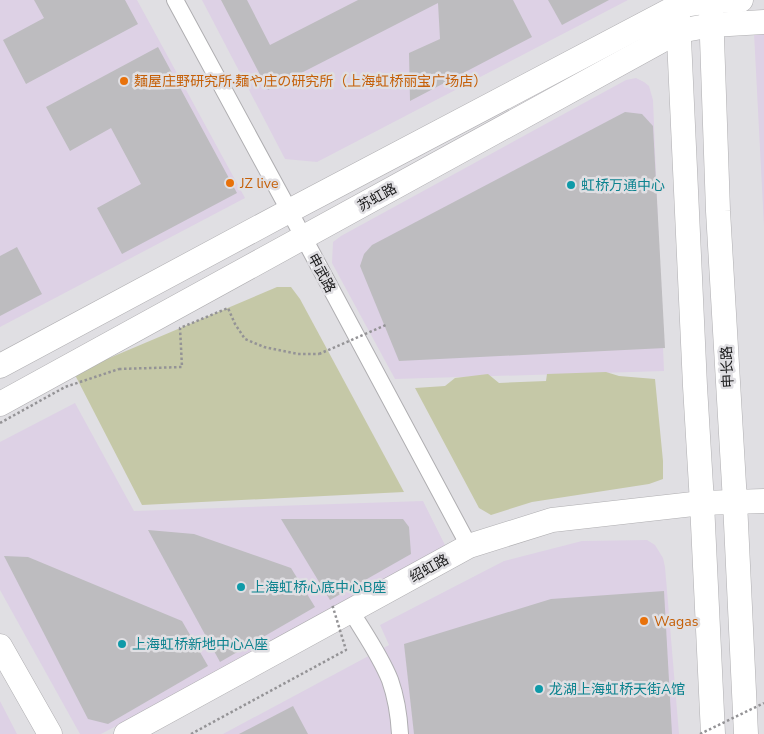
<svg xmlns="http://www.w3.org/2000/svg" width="764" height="734" font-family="'Nunito Sans','Noto Sans SC','Noto Sans JP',sans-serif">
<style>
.commercial{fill:#ddd1e5}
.green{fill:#c5c8a7}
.building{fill:#bdbcbf}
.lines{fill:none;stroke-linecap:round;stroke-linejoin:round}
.street-casing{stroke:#afaeb1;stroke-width:18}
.secondary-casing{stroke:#afaeb1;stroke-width:25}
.path{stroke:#949396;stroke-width:2.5;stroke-dasharray:2.5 2.5;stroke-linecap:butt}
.street{stroke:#fff;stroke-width:16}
.secondary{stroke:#fff;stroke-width:24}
.path-bridge{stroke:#949396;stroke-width:2.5;stroke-dasharray:2.5 2.5;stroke-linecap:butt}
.food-dot{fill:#e8710a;stroke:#e0dfe3;stroke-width:2}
.culture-dot{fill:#0f9aa8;stroke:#e0dfe3;stroke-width:2}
.labels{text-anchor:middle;stroke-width:5;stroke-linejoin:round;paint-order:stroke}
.food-label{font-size:14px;fill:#c56008;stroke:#e0dfe3;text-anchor:start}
.culture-label{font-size:14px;fill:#0d838f;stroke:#e0dfe3;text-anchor:start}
.street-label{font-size:14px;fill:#171718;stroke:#e0dfe3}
</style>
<rect width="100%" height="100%" fill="#e0dfe3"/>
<g class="commercial">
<path d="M0 0H137L245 198 0 327Z"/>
<path d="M202 0H628L317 162 285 159Z"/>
<path d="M764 32V227L754 33Z"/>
<path d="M636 78 644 82 649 86 653 100 664 371 395 379 332 263 333 242 341 236 626 80Z"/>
<path d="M75 403 134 511 423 501 446 547 439 556 101 734H80L0 590V442Z"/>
<path d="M647 540 655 545 663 558 665 567 679 734H223L389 645 380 625 504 561 582 541Z"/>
<path d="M0 701 17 734H0Z"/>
</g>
<g class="green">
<path d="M277 287H291L300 299 404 492 142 505 74 373Z"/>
<path d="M606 372 619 376 655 379 663 461V479L649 484 532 502 491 515 479 508 415 388 445 386 455 378 488 374 499 383 546 381 547 374Z"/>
</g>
<g class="building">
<path d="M34 0H125L138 24 26 84 3 40 44 18Z"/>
<path d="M221 0H247L270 45 358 0H513L532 37 410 101 409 53 440 39 438 3 268 90Z"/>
<path d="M548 0H609L562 25Z"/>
<path d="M158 47 237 193 122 254 97 208 141 184 111 128 70 151 46 107Z"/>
<path d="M625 112 642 114 653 126 665 348 399 361 360 266 364 254 372 245Z"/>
<path d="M17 247 42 294 0 316V256Z"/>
<path d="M281 519H403L409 527 411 554 330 600Z"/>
<path d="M148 530 194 534 291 568 315 607 220 662Z"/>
<path d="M4 556 28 557 182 621 208 666 108 724 88 719Z"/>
<path d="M664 591 672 734H414L404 644 551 599Z"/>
<path d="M293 706 308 734H239Z"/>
</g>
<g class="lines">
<g class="street-casing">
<g id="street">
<path d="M175 0 284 201 469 546"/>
<path d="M351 611C364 633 380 655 390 680 396 697 399 716 400 734"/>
</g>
</g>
<g class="secondary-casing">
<g id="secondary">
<path d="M711 9 718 211 735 502 746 734"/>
<path d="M678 17 695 386 702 503 713 734"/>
<path d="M0 366 289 211 678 6 711 1 741 0"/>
<path d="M0 404 679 31 712 25 764 22"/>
<path d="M0 646 50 734"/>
<path d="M126 734 469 546 552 520 702 503 764 501"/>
</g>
</g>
<path class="path" d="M119 369 182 367 180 328 228 308 235 324 245 339 264 347 298 354H319"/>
<use href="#street" class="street"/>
<use href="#secondary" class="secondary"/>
<g class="path-bridge">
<path d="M319 354 386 325"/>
<path d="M0 423 65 387 119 369"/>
<path d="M191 734 346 650 332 604"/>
<path d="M700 734 764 703"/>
</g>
</g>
<g class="food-dot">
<circle cx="124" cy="81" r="5"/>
<circle cx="230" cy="183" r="5"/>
<circle cx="644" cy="621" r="5"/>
</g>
<g class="culture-dot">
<circle cx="571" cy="185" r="5"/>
<circle cx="241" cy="587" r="5"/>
<circle cx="122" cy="644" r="5"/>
<circle cx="539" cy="689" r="5"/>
</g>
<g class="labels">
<g class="food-label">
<text x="134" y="86">麺屋庄野研究所·麺や庄の研究所（上海虹桥丽宝广场店）</text>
<text x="240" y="188">JZ live</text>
<text x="654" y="626">Wagas</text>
</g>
<g class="culture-label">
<text x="581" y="190">虹桥万通中心</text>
<text x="251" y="592">上海虹桥心底中心B座</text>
<text x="132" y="649">上海虹桥新地中心A座</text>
<text x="549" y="694">龙湖上海虹桥天街A馆</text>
</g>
<g class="street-label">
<text transform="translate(377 197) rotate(-29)" y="5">苏虹路</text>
<text transform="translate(322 273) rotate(62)" y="5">申武路</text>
<text transform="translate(727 367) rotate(-93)" y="5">申长路</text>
<text transform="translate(429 568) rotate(-29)" y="5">绍虹路</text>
</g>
</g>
</svg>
